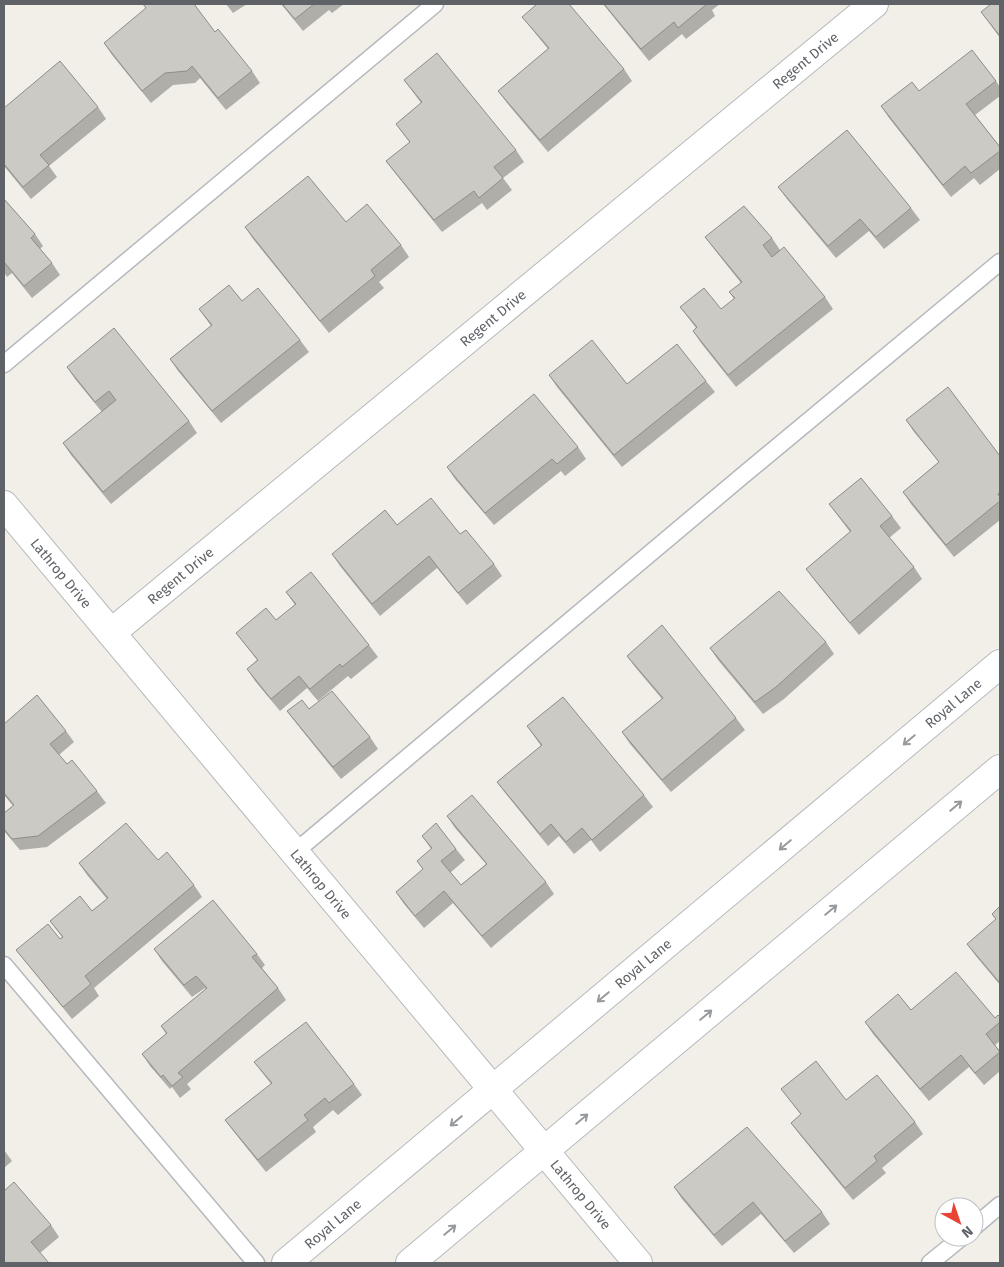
<svg xmlns="http://www.w3.org/2000/svg" width="1004" height="1267" font-family="'Fira Sans',sans-serif">
<style>
.lines{fill:none;stroke-linecap:round;stroke-linejoin:round}
.service-casing{stroke:#b5b8bc;stroke-width:19}
.minor-casing{stroke:#b5b8bc;stroke-width:30}
.secondary-casing{stroke:#b6babf;stroke-width:30}
.service{stroke:#fff;stroke-width:16}
.minor{stroke:#fff;stroke-width:28}
.secondary{stroke:#fff;stroke-width:28}
.wall{fill:#afaea9}
.building{fill:#cccac5;stroke:#8f8d8a}
.oneway{stroke:#979a9d}
.labels{text-anchor:middle;stroke-width:5;stroke-linejoin:round;paint-order:stroke}
.street-label{font-size:14px;fill:#5f6368;stroke:#fff}
</style>
<rect width="100%" height="100%" fill="#f1efe8"/>
<g class="lines">
<g class="service-casing">
<g id="service">
<path d="M4 364 435 4"/>
<path d="M295 852 741 477 1000 262"/>
<path d="M4 965 256 1263"/>
<path d="M974 1227 1000 1205"/>
<path d="M930 1263 962 1237"/>
</g>
</g>
<g class="minor-casing">
<g id="minor">
<path id="s1" d="M4 505 638 1263"/>
<path id="s2" d="M111 633 874 4"/>
</g>
</g>
<g class="secondary-casing">
<g id="secondary">
<path id="s3" d="M286 1263 1000 664"/>
<path d="M410 1263 1000 769"/>
</g>
</g>
<use href="#service" class="service"/>
<use href="#minor" class="minor"/>
<use href="#secondary" class="secondary"/>
</g>
<g class="wall">
<path d="M226 4H247L233 13Z"/>
<path d="M281 4H344L332 13 329 10 303 31Z"/>
<path d="M603 4H720L712 10 715 16 686 39 682 34 649 61Z"/>
<path d="M1000 4V38L981 12Z"/>
<path d="M522 17 624 69 632 81 548 152 507 103 498 91 548 49 531 28Z"/>
<path d="M215 32 252 71 260 83 226 110 200 78 195 83 173 85 151 103 112 55 104 43Z"/>
<path d="M404 80 516 150 524 162 503 178 512 190 487 210 482 203 442 232 395 173 386 161 410 143 396 124 421 103Z"/>
<path d="M996 81 1000 87V96L975 115 1000 147V169L980 185 974 178 951 197 889 118 881 106 919 91Z"/>
<path d="M98 107 106 119 49 166 57 177 31 199 4 166V108Z"/>
<path d="M778 187 911 208 920 220 884 249 869 231 836 258 787 199Z"/>
<path d="M4 199 35 234 43 246 40 249 52 263 60 275 32 298 12 273 7 277 4 272Z"/>
<path d="M346 222 401 245 409 257 379 282 384 288 329 333 253 239 245 227Z"/>
<path d="M705 237 772 238 780 250 825 297 833 309 736 387 701 343 693 331 696 328 680 307 721 309 734 299 729 292 741 283 714 249Z"/>
<path d="M242 301 300 340 309 352 221 423 178 371 170 359 211 326 199 309Z"/>
<path d="M67 367 189 421 197 433 111 504 71 455 63 443 102 412 75 379Z"/>
<path d="M549 375 627 384 706 381 715 392 622 467 557 387Z"/>
<path d="M906 420 1000 456V520L954 557 911 504 903 492 939 462 914 432Z"/>
<path d="M578 447 586 459 565 476 561 471 494 525 455 479 447 467Z"/>
<path d="M829 504 892 516 901 528 889 538 914 567 922 579 859 635 815 581 806 569 850 532Z"/>
<path d="M397 525 460 534 494 564 502 576 467 605 437 568 380 616 340 566 332 554Z"/>
<path d="M286 592 369 645 378 657 351 679 348 676 318 701 307 688 280 711 255 681 247 669 257 660 236 633 276 620 295 605Z"/>
<path d="M826 642 834 654 784 699 763 714 718 660 710 648Z"/>
<path d="M627 656 736 718 745 730 671 792 630 744 622 732 662 699 635 667Z"/>
<path d="M309 709 370 737 378 749 341 779 296 723 287 711Z"/>
<path d="M4 724 66 731 74 742 59 755 67 764 97 791 106 803 47 847 20 850 4 831V813L13 806 4 795Z"/>
<path d="M527 726 644 795 653 807 600 852 591 840 574 854 559 836 548 846 506 794 497 782 541 746Z"/>
<path d="M447 816 546 882 554 894 491 948 453 903 424 928 404 904 396 892 423 869 417 861 431 849 422 836 456 849 465 860 450 873 461 885 486 864 455 828Z"/>
<path d="M158 860 194 885 202 897 94 988 99 996 72 1019 25 961 16 950 60 939 62 937 50 921 92 911 107 899 87 875 79 863Z"/>
<path d="M1000 906V985L975 955 967 944 996 920 992 914Z"/>
<path d="M154 949 257 954 265 965 262 968 278 988 286 1000 187 1084 191 1089 180 1098 172 1087 170 1089 150 1066 142 1054 166 1034 161 1026 206 989 205 988 192 997 162 961Z"/>
<path d="M911 1010 995 1018 1000 1017V1041L995 1045 1000 1051V1071L984 1085 969 1067 929 1101 873 1034 865 1022Z"/>
<path d="M254 1062 354 1084 362 1095 338 1115 333 1110 313 1127 316 1132 266 1172 234 1132 225 1120 271 1084Z"/>
<path d="M781 1089 846 1100 915 1122 923 1134 882 1168 886 1173 853 1200 800 1135 791 1123 801 1115Z"/>
<path d="M4 1150 12 1161 4 1168Z"/>
<path d="M674 1187 822 1212 830 1224 794 1253 761 1214 722 1246 682 1199Z"/>
<path d="M51 1225 59 1237 40 1253 4 1263Z"/>
</g>
<g class="building">
<path d="M143 4H194L215 32 218 29 252 71 218 98 192 66 187 71 165 73 142 91 104 43 146 8Z"/>
<path d="M282 4H314L295 19Z"/>
<path d="M537 4H569L624 69 540 140 498 91 549 48 522 17Z"/>
<path d="M604 4H707L678 28 674 22 641 49Z"/>
<path d="M991 4H1000V36L981 12Z"/>
<path d="M972 50 996 81 966 104 1000 147V151L971 173 965 166 943 185 881 106 912 82 919 91Z"/>
<path d="M437 53 516 150 494 167 503 178 479 198 474 191 434 220 386 161 410 142 396 124 422 102 404 80Z"/>
<path d="M60 61 98 107 40 155 49 165 23 187 4 164V108Z"/>
<path d="M847 130 911 208 876 237 860 219 828 246 778 187Z"/>
<path d="M308 176 346 222 367 204 401 245 371 270 375 276 320 321 245 227Z"/>
<path d="M4 199 35 234 31 238 52 263 24 286 4 262Z"/>
<path d="M744 206 772 238 763 245 772 257 784 247 825 297 728 375 693 331 697 327 680 307 704 288 721 309 735 298 729 292 742 282 705 237Z"/>
<path d="M229 285 242 301 258 288 300 340 212 411 170 359 212 325 199 309Z"/>
<path d="M114 328 189 421 103 492 63 443 116 400 109 391 95 402 67 367Z"/>
<path d="M592 340 627 384 677 344 706 381 614 455 549 375Z"/>
<path d="M948 387 1000 456V492L998 494 1000 497V501L946 545 903 492 939 462 906 420Z"/>
<path d="M534 394 578 447 557 464 552 459 485 513 447 467Z"/>
<path d="M861 478 892 516 880 526 914 567 850 623 806 569 851 531 829 504Z"/>
<path d="M431 498 460 534 466 530 494 564 458 593 429 556 372 604 332 554 385 510 397 525Z"/>
<path d="M311 572 369 645 342 667 340 664 310 689 299 676 271 699 247 669 258 660 236 633 266 608 276 620 296 604 286 592Z"/>
<path d="M779 591 826 642 776 687 755 702 710 648Z"/>
<path d="M662 625 736 718 662 780 622 732 663 698 627 656Z"/>
<path d="M332 691 370 737 333 767 287 711 302 700 309 709Z"/>
<path d="M37 695 66 731 50 744 67 764 72 760 97 791 38 836 12 839 4 829V813L14 805 4 793V724Z"/>
<path d="M563 697 644 795 592 840 582 828 566 842 551 824 540 834 497 782 542 745 527 726Z"/>
<path d="M472 795 546 882 482 936 444 891 415 916 396 892 423 869 417 861 432 848 422 836 436 823 456 849 441 861 461 885 487 864 447 816Z"/>
<path d="M126 823 158 860 167 852 194 885 85 976 91 984 63 1007 16 950 48 924 60 939 63 937 50 921 80 896 92 911 108 898 79 863Z"/>
<path d="M213 900 257 954 252 957 278 988 178 1073 183 1077 172 1086 163 1075 161 1077 142 1054 167 1033 161 1026 207 988 196 976 184 985 154 949Z"/>
<path d="M1000 906V983L967 944 996 919 992 914Z"/>
<path d="M956 972 995 1018 998 1015 1000 1017V1022L986 1034 1000 1052 975 1073 961 1055 920 1089 865 1022 898 994 911 1010Z"/>
<path d="M306 1022 354 1084 329 1103 325 1098 304 1115 308 1120 258 1160 225 1120 272 1083 254 1062Z"/>
<path d="M816 1061 846 1100 877 1075 915 1122 874 1156 877 1161 845 1188 791 1123 801 1114 781 1089Z"/>
<path d="M747 1127 822 1212 785 1241 753 1202 714 1235 674 1187Z"/>
<path d="M14 1182 51 1225 31 1242 49 1263H4V1191Z"/>
</g>
<defs><path id="oneway-shaft" d="M-6 0H5M1.5-3L5.5 0L1.5 3" fill="none" stroke-width="1.6" stroke-linecap="round" stroke-linejoin="round" transform="scale(1.25)"/></defs>
<g class="oneway">
<use href="#oneway-shaft" transform="translate(909 740) rotate(140)"/>
<use href="#oneway-shaft" transform="translate(956 806) rotate(-40)"/>
<use href="#oneway-shaft" transform="translate(785 845) rotate(140)"/>
<use href="#oneway-shaft" transform="translate(831 910) rotate(-40)"/>
<use href="#oneway-shaft" transform="translate(603 997) rotate(140)"/>
<use href="#oneway-shaft" transform="translate(706 1015) rotate(-40)"/>
<use href="#oneway-shaft" transform="translate(582 1119) rotate(-40)"/>
<use href="#oneway-shaft" transform="translate(456 1121) rotate(140)"/>
<use href="#oneway-shaft" transform="translate(450 1230) rotate(-40)"/>
</g>
<g class="labels">
<g class="street-label">
<text dy="5" stroke="none"><textPath href="#s2" startOffset="900">Regent Drive</textPath></text>
<text dy="5" stroke="none"><textPath href="#s2" startOffset="495">Regent Drive</textPath></text>
<text dy="5" stroke="none"><textPath href="#s1" startOffset="89">Lathrop Drive</textPath></text>
<text dy="5" stroke="none"><textPath href="#s2" startOffset="90">Regent Drive</textPath></text>
<text dy="5" stroke="none"><textPath href="#s3" startOffset="871">Royal Lane</textPath></text>
<text dy="5" stroke="none"><textPath href="#s1" startOffset="494">Lathrop Drive</textPath></text>
<text dy="5" stroke="none"><textPath href="#s3" startOffset="466">Royal Lane</textPath></text>
<text dy="5" stroke="none"><textPath href="#s1" startOffset="899">Lathrop Drive</textPath></text>
<text dy="5" stroke="none"><textPath href="#s3" startOffset="61">Royal Lane</textPath></text>
</g>
</g>
<rect width="1004" height="1267" fill="none" stroke="#5f6368" stroke-width="10"/>
<g transform="translate(959 1222) rotate(140)"><circle r="24" fill="#ffffff" stroke="#bfc1c3"/>
<path d="M0-4L9 19L0 12L-9 19Z" fill="#ea4335"/>
<text y="-8" font-size="14" font-weight="bold" text-anchor="middle" fill="#5f6368">N</text>
</g>
</svg>
